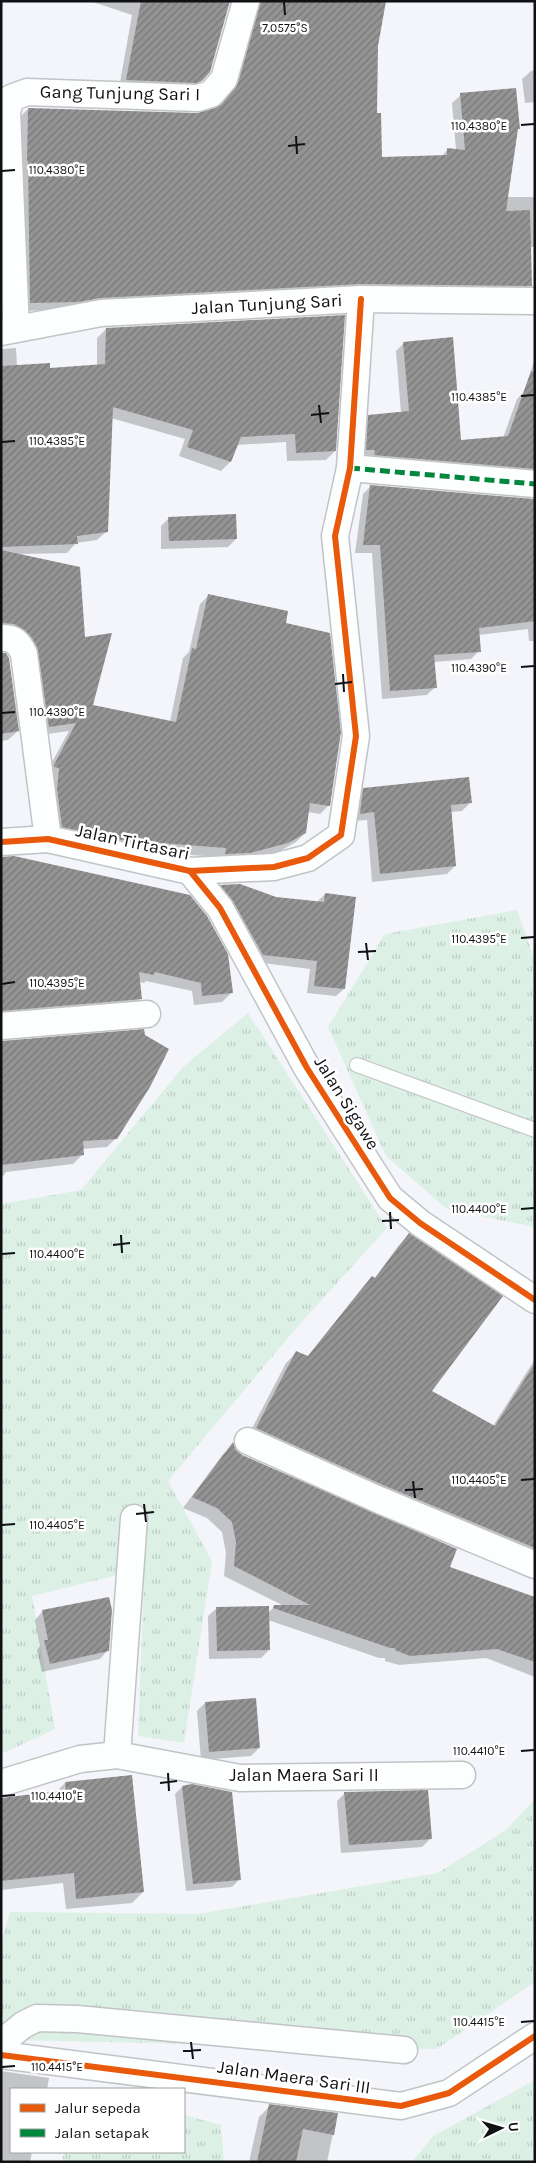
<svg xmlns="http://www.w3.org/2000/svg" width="536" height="2163" font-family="Karla,sans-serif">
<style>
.grass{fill:url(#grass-tufts)}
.shadow{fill:#0003}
.building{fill:url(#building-hatch)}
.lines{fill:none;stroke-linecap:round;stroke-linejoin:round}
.service-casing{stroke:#c2c3c7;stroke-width:16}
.minor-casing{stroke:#c2c3c7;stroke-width:29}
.service{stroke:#fdfefe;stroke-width:14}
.minor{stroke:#fdfefe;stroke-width:26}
.quiet{stroke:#00873e;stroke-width:5;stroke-dasharray:10 5;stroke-linecap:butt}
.cycleway-casing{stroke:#fff;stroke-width:9}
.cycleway{stroke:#e8590c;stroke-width:6}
.ticks{fill:none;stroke:#0f1114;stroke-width:2}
.labels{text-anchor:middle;stroke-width:5;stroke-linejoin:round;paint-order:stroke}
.street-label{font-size:18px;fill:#0f1114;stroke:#fff}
.ticks-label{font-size:12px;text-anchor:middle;fill:#0f1114;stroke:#fff;stroke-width:5;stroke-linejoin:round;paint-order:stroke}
</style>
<defs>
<pattern id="grass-tufts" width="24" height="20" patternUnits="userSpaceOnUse" patternTransform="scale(1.25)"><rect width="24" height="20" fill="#ddf0e6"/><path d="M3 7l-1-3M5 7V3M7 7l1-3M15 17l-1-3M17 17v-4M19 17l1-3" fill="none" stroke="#bccdc4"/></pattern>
<pattern id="building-hatch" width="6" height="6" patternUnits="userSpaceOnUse" patternTransform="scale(1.25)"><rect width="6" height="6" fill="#949495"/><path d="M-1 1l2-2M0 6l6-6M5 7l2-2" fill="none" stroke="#777778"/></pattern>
</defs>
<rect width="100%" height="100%" fill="#f3f5fa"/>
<g class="grass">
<path d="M517 910 535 961V1227L447 1209 386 1156 328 1027 385 934Z"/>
<path d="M248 1013 387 1228 298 1326 168 1481 212 1561 184 1743 138 1736 144 1580 126 1573 32 1596 55 1729 1 1754V1204L81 1190 183 1067Z"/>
<path d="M535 1799V1982L437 2049 10 2040 1 2029V1943L10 1912 198 1914 438 1873 506 1830Z"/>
<path d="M535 2080V2162H412L433 2136Z"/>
<path d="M184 2115 221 2125 224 2162H62L64 2152H184Z"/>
</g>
<g class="shadow">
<path d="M229 1 202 80 193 89 119 88 132 15 90 1Z"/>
<path d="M250 1H384L376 46V114L381 158 441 157 448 149 456 150 452 103 461 95 516 131 507 197H535V247H530L531 285 523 294 22 311 20 117 28 109 198 114 219 107 230 93 253 14Z"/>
<path d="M535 70V102L525 103 522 79 531 71Z"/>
<path d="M106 329 335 451 326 460 287 461 286 442 236 445 230 462 221 471 179 456 185 439 111 418 107 531 97 540 76 543 67 553 19 554 84 638 91 706 170 722 183 658 189 652 200 604 209 595 284 624 329 805 320 814 308 812 305 833 296 842 278 852 240 862 218 857 112 849 53 835 45 775 69 731 40 735 29 657 1 633V349L16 348 17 366 49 369 97 366V338Z"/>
<path d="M404 343 460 441 503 438 517 399 525 391 535 357V479L359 458 361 425 369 417 401 413 396 351Z"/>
<path d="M371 486 535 500V641H529L528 629 478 635 479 651 471 659 434 662 435 687 427 695 382 699 372 553H355L363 494Z"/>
<path d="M169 518 236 539 228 547 161 549V526Z"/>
<path d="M1 654 18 731 8 740 1 741Z"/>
<path d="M364 789 470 803 462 811 450 812 455 866 447 874 372 882 367 820 352 821 356 797Z"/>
<path d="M1 857H18L231 993 222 1002 194 1005 192 991 146 981 144 983 139 982 140 999 131 1008 1 1019Z"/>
<path d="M221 886 276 898 317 902 325 894 344 989 336 996 307 993 310 969 255 962 214 893Z"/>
<path d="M1 1042 116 1138 107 1147 82 1149V1155L73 1164 6 1172 1 1179Z"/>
<path d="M409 1235 431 1392 493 1426 535 1359V1561L247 1438 286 1363 296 1353 307 1357 363 1287 373 1277 374 1279 399 1245Z"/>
<path d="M233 1445 235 1451 241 1456 448 1567 535 1599V1677L486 1658 399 1665 385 1661V1658H379L268 1620 269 1650 261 1658 209 1659 208 1616 217 1608 268 1613 274 1607 284 1606 224 1576 226 1553 222 1532 207 1518 183 1508 223 1454Z"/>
<path d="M43 1611 108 1650 100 1659 42 1672 37 1650 40 1646 35 1620Z"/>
<path d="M205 1703 259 1748 251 1756 201 1760 197 1711Z"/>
<path d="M65 1783 143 1892 132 1903 66 1909 63 1883 1 1890V1799L56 1792Z"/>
<path d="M182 1787 240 1879 232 1887 186 1891 175 1794Z"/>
<path d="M345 1793 430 1839 422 1847 341 1853 337 1801Z"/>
<path d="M1 2071 49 2078 47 2089H11V2152H32L30 2162H1Z"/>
<path d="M270 2106 337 2114 327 2162H249L259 2117Z"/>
</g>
<g class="building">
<path d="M141 1H230L210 72 202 81 196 83 126 80Z"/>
<path d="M261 1H386L378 46 377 113H381L382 157 447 155V148L465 150 460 93 516 88 520 129H518L506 211 530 210 532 286 360 284 100 298 78 302 30 303 28 161H27L28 108 197 113 215 108 222 104 238 83Z"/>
<path d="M345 315 336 451 296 453 295 434 241 437 231 462 187 447 193 430 113 407 108 532 77 536 78 544 1 547V366L50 363V368L105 364 106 328Z"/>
<path d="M453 337 461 440 508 436 531 371 535 372V469L374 455 375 450H366L368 415 409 411 403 342Z"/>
<path d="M370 485 535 499V621L479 628 481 652 434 655 437 688 390 691 380 545H363Z"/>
<path d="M236 514 237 539 169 541 168 517Z"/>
<path d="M1 550 80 567 85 637 112 633 93 705 176 722 192 648 196 649 208 594 288 611 286 623 330 633 341 732 330 806 310 803 306 833 288 843 250 853 225 854 226 848 122 840 62 827 57 789 59 768 54 767V765L76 723 49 727 37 647 32 638 23 629 14 624 1 623Z"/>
<path d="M1 653H6L9 658 19 731 1 734Z"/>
<path d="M469 777 472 803 451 805 456 866 380 874 374 812 360 814 363 788Z"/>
<path d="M14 856 190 895 207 916 228 954 233 993 202 996 201 983 155 972 154 975 139 972 142 999 1 1011V857Z"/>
<path d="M240 884 276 897 324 902 325 893 356 897 345 989 314 986 317 961 263 955 233 901 220 885Z"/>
<path d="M144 1029 145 1035 169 1049 150 1087 117 1139 83 1141 84 1155 1 1165V1041Z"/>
<path d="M409 1233 503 1296 432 1391 495 1426 535 1363V1548L383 1485 256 1428 296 1351 308 1356 372 1276 375 1278Z"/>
<path d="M233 1442 236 1450 242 1455 457 1549 450 1567 535 1597V1662L497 1649 410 1656 395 1650V1648H390L273 1608 274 1605H310L234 1566 236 1542 232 1522 217 1508 192 1497Z"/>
<path d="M109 1597 112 1610 109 1651 50 1664 44 1640H48L42 1610Z"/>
<path d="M269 1606 270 1650 217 1651 216 1607Z"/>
<path d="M256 1698 260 1748 209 1752 205 1702Z"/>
<path d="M132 1775 144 1892 76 1899 74 1873 1 1881V1798L66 1790 65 1782Z"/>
<path d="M192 1784 232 1792 241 1880 193 1884 182 1786Z"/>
<path d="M428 1790 432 1839 349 1845 344 1792Z"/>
<path d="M269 2104 338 2113 334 2135 303 2129 296 2162H257Z"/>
</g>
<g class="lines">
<g class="service-casing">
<path id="service" d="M357 1065 535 1130"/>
</g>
<g class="minor-casing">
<g id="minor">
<path d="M16 329 7 112 11 98 27 92 198 98 211 94 224 79 246 1"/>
<path d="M1 332 101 313 361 299 535 301"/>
<path d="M350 468 535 484"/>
<path d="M1 638C14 637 19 643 24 654L48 839"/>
<path d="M1 842 48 839 190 871 274 867 308 858 341 835 356 736 335 536 350 468 361 299"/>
<path d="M190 871 220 908 307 1068 390 1198 420 1223 535 1300"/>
<path d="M1 1026 147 1014"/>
<path d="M248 1441 377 1499 535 1565"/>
<path d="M117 1755 134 1518"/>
<path d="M1 1783 80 1759 117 1755 240 1778 462 1775"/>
<path d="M1 2043 23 2025 37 2018 77 2019 404 2050"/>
<path d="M1 2055 401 2106 449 2093 535 2036"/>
</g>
</g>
<use href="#service" class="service"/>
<use href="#minor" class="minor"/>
<path class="quiet" d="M350 468 535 484"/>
<g class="cycleway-casing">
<g id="cycleway">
<path d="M1 842 48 839 190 871 274 867 308 858 341 835 356 736 335 536 350 468 361 299"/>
<path d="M190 871 220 908 307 1068 390 1198 420 1223 535 1300"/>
<path d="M1 2055 401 2106 449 2093 535 2036"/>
</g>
</g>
<use href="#cycleway" class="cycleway"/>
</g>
<path class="ticks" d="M284 2 285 15M521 125 534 124M296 136 297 154M288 146 305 144M2 171 15 170M521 396 534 395M319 405 321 423M311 415 329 413M2 442 15 441M521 667 534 666M343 674 344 692M335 684 352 682M2 713 15 712M521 938 534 937M366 943 368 960M358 952 376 951M2 984 15 982M521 1209 534 1208M390 1212 391 1229M382 1221 399 1220M121 1235 122 1253M113 1245 130 1243M2 1254 15 1253M521 1480 534 1479M413 1481 415 1498M405 1490 423 1489M144 1504 146 1522M136 1514 154 1512M2 1525 15 1524M521 1751 534 1750M168 1773 169 1791M160 1783 177 1781M2 1796 15 1795M521 2022 534 2021M191 2042 193 2059M183 2051 201 2050M2 2067 15 2066"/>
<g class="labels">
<g class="street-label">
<text transform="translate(120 93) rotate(1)" y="6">Gang Tunjung Sari I</text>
<text transform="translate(267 304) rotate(-3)" y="6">Jalan Tunjung Sari</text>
<text transform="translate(133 842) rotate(12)" y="6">Jalan Tirtasari</text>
<text transform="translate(347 1103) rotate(58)" y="6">Jalan Sigawe</text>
<text x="304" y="1781">Jalan Maera Sari II</text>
<text transform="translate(294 2077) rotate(8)" y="6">Jalan Maera Sari III</text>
</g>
</g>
<g class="ticks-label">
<text x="285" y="32">7.0575°S</text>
<text x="479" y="130">110.4380°E</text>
<text x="57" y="174">110.4380°E</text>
<text x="479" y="401">110.4385°E</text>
<text x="57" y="445">110.4385°E</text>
<text x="479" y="672">110.4390°E</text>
<text x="57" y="716">110.4390°E</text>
<text x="479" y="943">110.4395°E</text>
<text x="57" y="987">110.4395°E</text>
<text x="479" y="1213">110.4400°E</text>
<text x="57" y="1258">110.4400°E</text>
<text x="479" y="1484">110.4405°E</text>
<text x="57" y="1529">110.4405°E</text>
<text x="479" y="1755">110.4410°E</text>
<text x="57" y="1800">110.4410°E</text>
<text x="479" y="2026">110.4415°E</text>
<text x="57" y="2071">110.4415°E</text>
</g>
<rect width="536" height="2163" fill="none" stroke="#0f1114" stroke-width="5"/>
<rect x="10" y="2088" width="175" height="65" fill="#ffffff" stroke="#9fa0a1"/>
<rect x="20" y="2104" width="25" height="8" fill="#e8590c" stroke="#9fa0a1"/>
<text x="55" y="2113" font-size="15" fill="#0f1114">Jalur sepeda</text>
<rect x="20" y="2129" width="25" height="8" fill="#00873e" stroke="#9fa0a1"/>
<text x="55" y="2138" font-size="15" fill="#0f1114">Jalan setapak</text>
<g transform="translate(501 2128) rotate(85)" stroke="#ffffff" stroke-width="4" paint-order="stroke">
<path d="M0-4L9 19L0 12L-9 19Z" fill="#0f1114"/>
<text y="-8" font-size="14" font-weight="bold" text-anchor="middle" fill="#0f1114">U</text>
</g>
</svg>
